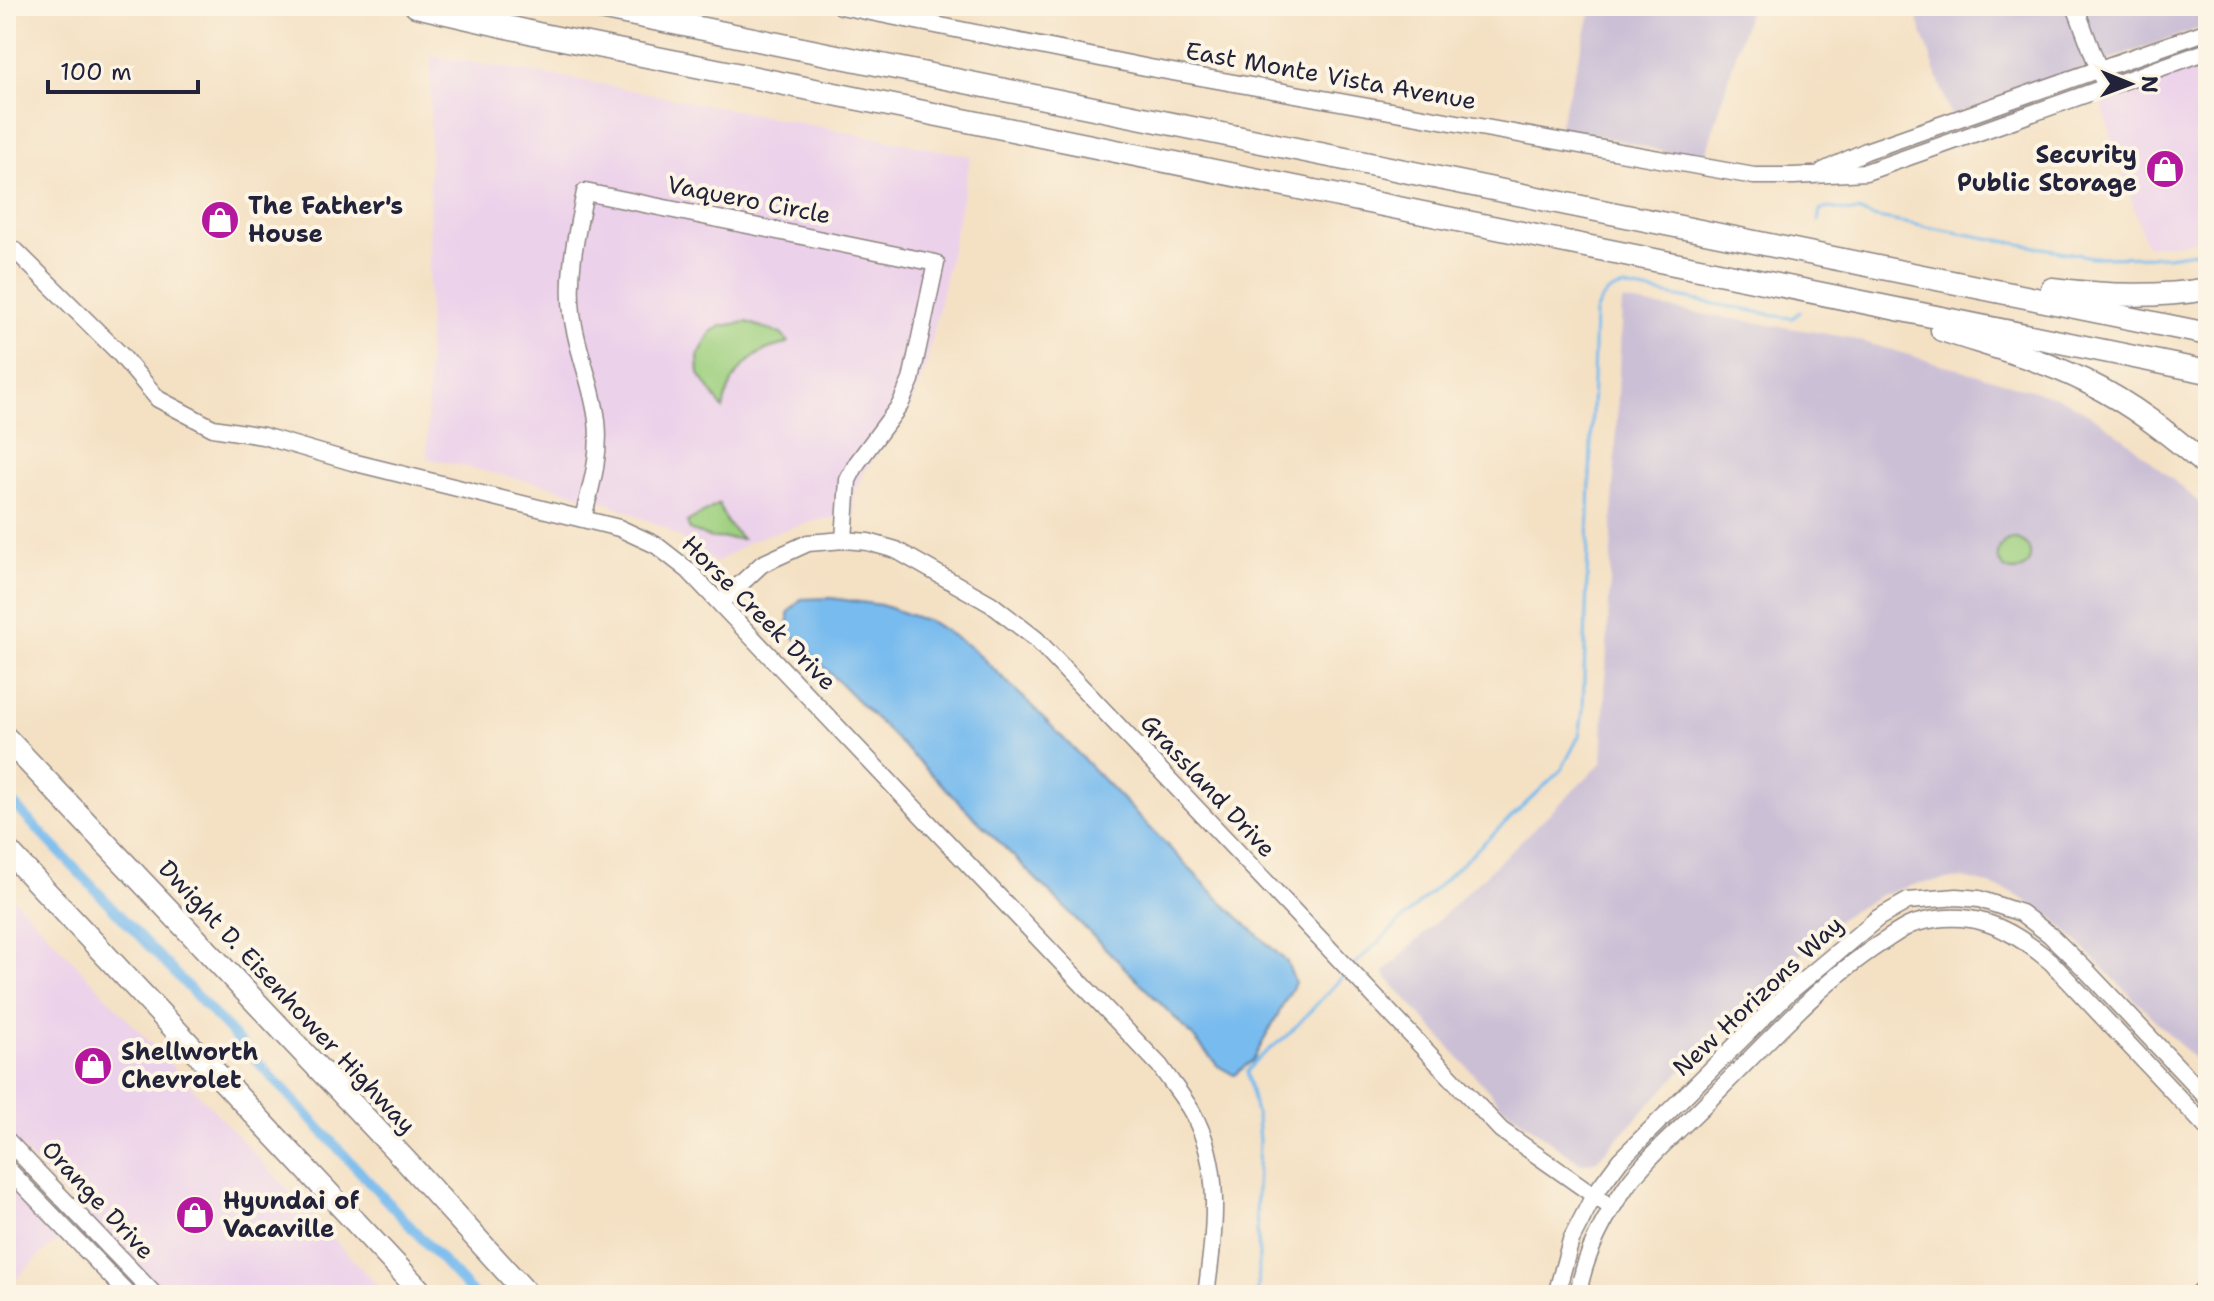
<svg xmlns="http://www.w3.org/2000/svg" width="2214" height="1301" font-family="'Shantell Sans',sans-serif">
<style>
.built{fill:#ecd1ea}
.industrial{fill:#cbbfd5}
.green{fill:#9fd080;stroke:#60795e;stroke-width:2}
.water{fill:#78bbee;stroke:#4d6e94;stroke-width:2}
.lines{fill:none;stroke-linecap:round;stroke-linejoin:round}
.stream{stroke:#78bbee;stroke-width:3}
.canal{stroke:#78bbee;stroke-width:10}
.minor-casing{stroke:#8b8280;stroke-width:19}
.major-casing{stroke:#8b8280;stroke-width:23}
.highway-casing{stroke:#8b8280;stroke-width:25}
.minor{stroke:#fff;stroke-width:16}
.major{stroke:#fff;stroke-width:20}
.highway{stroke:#fff;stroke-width:22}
.labels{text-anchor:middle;stroke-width:8;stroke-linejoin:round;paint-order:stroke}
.street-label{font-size:24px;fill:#22223b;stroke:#fcf5e5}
.poi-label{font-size:24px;font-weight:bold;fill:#22223b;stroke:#fcf5e5;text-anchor:start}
</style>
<rect width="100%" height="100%" fill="#fcf5e5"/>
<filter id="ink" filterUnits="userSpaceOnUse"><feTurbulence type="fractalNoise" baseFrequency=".0125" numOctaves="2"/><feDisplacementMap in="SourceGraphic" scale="16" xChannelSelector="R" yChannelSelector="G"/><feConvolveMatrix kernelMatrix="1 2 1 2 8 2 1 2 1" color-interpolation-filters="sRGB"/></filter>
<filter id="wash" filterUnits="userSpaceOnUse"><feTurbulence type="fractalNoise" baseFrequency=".006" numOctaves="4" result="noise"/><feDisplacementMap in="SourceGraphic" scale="32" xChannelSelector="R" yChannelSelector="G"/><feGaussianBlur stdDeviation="1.8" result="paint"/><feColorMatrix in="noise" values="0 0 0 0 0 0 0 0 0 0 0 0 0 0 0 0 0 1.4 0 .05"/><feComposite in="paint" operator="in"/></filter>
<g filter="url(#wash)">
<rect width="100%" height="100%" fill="#f4e1c4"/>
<g class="built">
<path d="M431 56 569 78 971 156 926 368 908 411 866 469 854 494 855 517 823 519 766 535 749 542 716 563 667 529 609 503 550 486 427 458Z"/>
<path d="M2208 62V236L2181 243 2146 246 2101 103Z"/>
<path d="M6 890 207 1103 386 1295H159L6 1132Z"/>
<path d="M6 1181 61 1239 41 1254 6 1289Z"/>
</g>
<g class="industrial">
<path d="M1593 6H1750L1704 161 1559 126Z"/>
<path d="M1913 6H2208V25L1951 116Z"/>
<path d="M1622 301 1846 337 2062 399 2096 418 2130 443 2208 510V1073L2049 914 2011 892 1986 884 1964 878 1920 883 1880 895 1841 918 1734 1015 1597 1160 1581 1164 1502 1106 1383 973 1602 763Z"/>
</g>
<g class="green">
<path d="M747 322 781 334 789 342C783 346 774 346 766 350 741 362 728 382 723 409L699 374 698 356 712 331 722 326Z"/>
<path d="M719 504 727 523 742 539 710 538 690 530 687 522Z"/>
<circle cx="2014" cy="555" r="16"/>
</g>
<path class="water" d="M831 598 881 605 933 623 973 649 1033 707 1221 901 1287 962 1295 983 1253 1060 1234 1075 1218 1066 1188 1031 789 632 788 613 801 599Z"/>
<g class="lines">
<g class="stream">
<path d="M1818 221 1820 210C1834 204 1845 215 1858 211L1872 217 2092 257 2167 256 2208 250"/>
<path d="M1352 967 1562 769 1579 736 1583 711 1595 313C1601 297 1608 290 1625 287L1784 317 1792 318 1800 312"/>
<path d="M1258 1295 1259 1254 1256 1215 1259 1141 1257 1118 1247 1072 1255 1061 1290 1033 1344 975"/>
</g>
<path class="canal" d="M6 796 209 1009 474 1295"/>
</g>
</g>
<g filter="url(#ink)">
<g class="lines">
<g class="minor-casing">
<g id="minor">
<path d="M841 6 1150 68 1754 176H1794L1866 172 2208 51"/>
<path d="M2075 6 2102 78"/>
<path d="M1823 171 1866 151 2208 31"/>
<path d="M16 251 120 354 158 399 213 428 263 436 352 462 619 528 656 545 688 570 1160 1066C1170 1081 1183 1096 1192 1112 1224 1168 1214 1234 1206 1295"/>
<path d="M583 518C591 487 601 454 597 421 593 384 576 350 572 313 567 272 577 232 585 192L936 263 911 380 900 405 857 463 848 480 844 540"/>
<path d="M720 603 762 564 808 543 844 540 868 542 896 550 991 604 1036 639 1501 1130 1612 1208"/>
<path d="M6 1139 155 1295"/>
<path d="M6 1167 129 1295"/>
<path d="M1556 1295 1571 1240 1594 1195 1620 1160 1786 995 1878 918 1908 901 1957 897 1979 899 2021 913 2050 935 2085 969 2208 1099"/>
<path d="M1578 1295C1584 1255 1604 1218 1627 1185 1649 1155 1681 1129 1707 1102 1760 1050 1819 983 1881 943 1891 937 1902 928 1913 924 1970 907 2008 926 2051 962L2208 1129"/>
</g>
</g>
<g class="major-casing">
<path id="major" d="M2200 1295 2208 1287"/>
</g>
<g class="highway-casing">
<g id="highway">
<path d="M416 6 538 34 2208 372"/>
<path d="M590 6 2208 334"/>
<path d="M2052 289C2105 296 2156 298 2208 289"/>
<path d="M1942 330C1990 346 2041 359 2087 382 2132 404 2170 434 2208 467"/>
<path d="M6 738 406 1161 528 1295"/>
<path d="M6 849 424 1295"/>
</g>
</g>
<use href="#minor" class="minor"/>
<use href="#major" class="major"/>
<use href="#highway" class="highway"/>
</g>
</g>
<defs>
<g id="shop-disc" transform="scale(2)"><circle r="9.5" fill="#b5179e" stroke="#fcf5e5"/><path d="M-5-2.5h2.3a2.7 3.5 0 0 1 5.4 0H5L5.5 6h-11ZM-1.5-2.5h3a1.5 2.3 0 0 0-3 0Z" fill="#fff"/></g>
</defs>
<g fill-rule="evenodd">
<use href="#shop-disc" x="2165" y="169"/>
<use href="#shop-disc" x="220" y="220"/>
<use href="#shop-disc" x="93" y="1066"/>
<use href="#shop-disc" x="195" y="1215"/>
</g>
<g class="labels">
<g class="street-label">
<text transform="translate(1331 76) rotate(10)" y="8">East Monte Vista Avenue</text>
<text transform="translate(749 200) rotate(11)" y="8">Vaquero Circle</text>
<text transform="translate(759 613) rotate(45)" y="8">Horse Creek Drive</text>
<text transform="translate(1208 786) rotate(47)" y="8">Grassland Drive</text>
<text transform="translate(1758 996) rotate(-43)" y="8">New Horizons Way</text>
<text transform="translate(287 997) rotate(47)" y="8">Dwight D. Eisenhower Highway</text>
<text transform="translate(98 1200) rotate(47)" y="8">Orange Drive</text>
</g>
<g class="poi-label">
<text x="2137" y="163" text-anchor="end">Security<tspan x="2137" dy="28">Public Storage</tspan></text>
<text x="248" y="214">The Father's<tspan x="248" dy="28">House</tspan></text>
<text x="121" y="1060">Shellworth<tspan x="121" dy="28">Chevrolet</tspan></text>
<text x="223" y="1209">Hyundai of<tspan x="223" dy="28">Vacaville</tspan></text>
</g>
</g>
<rect width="2214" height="1301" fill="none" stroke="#fcf5e5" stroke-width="32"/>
<g transform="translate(2130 84) rotate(91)" stroke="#fcf5e5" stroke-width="6" paint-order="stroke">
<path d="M0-6L14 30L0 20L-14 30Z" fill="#22223b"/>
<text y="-12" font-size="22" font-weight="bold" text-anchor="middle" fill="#22223b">N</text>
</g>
<path d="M48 80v12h150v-12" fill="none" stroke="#22223b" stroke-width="4"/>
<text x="60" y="80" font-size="24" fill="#22223b" stroke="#fcf5e5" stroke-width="6" paint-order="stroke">100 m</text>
</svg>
